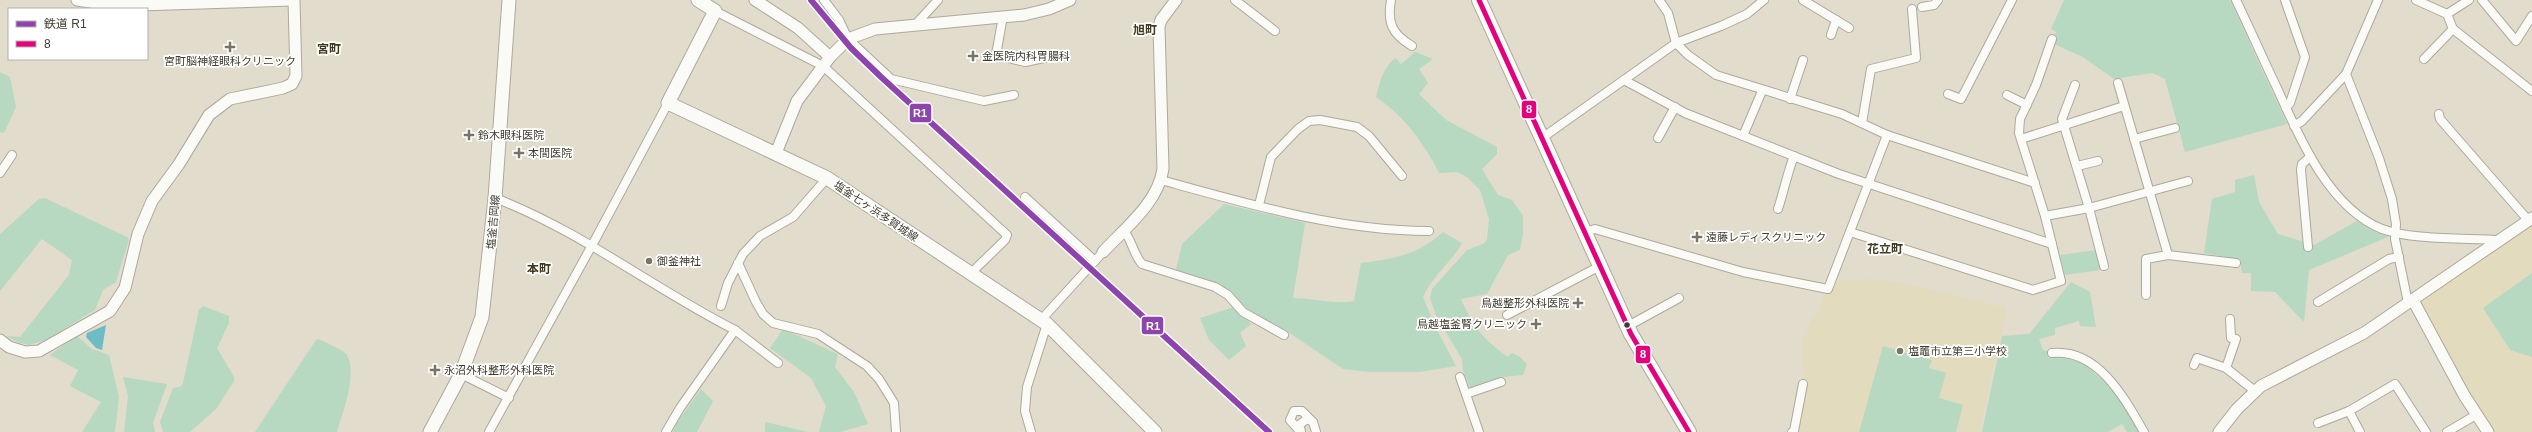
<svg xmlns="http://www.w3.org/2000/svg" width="2532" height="432" font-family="Helvetica,'Noto Sans JP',sans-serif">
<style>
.built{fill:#e3dbbd}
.green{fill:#b7d9c1}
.water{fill:#6ebcc5}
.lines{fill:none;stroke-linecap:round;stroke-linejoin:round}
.minor-casing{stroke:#ada99c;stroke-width:10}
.tertiary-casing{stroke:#ada99c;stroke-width:13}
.primary-casing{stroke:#ada99c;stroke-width:15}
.trunk-casing{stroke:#ada99c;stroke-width:16}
.minor{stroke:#fafaf7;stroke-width:8}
.tertiary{stroke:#fafaf7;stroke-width:11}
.primary{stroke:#fafaf7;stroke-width:13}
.trunk{stroke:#fafaf7;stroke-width:14}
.bus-1-casing{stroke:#fff;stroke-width:8}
.bus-1{stroke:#e5007d;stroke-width:5}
.rail-1-casing{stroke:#fff;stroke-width:9}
.rail-1{stroke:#8e44ad;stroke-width:6}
.poi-dot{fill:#787466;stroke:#fff;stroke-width:1.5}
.bus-dot{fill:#403c2f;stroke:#fff;stroke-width:1.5}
.labels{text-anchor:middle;stroke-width:3.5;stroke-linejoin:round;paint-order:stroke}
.poi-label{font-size:11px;fill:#403c2f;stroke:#fff;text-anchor:start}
.street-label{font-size:11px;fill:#403c2f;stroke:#fff}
.neighbourhood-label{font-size:12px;font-weight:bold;fill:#413a1e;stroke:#fff}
.line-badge{stroke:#fff;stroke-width:1.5}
.badge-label{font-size:11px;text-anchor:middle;font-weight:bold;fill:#fff}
</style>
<rect width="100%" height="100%" fill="#e1dccb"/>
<g class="built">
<path d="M2532 225V432H2497L2484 416 2421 305 2422 299Z"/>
<path d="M1866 279 1903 283 2007 308 1979 432H1798L1804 383 1802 342 1809 325 1826 295 1839 281Z"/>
</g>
<g class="green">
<path d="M2064 0H2230L2287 124 2185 152 2165 79 2152 73 2114 79 2083 57 2054 44 2056 32 2051 29Z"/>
<path d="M1415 52 1433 59 1419 69 1428 83 1419 94 1446 120 1497 147V154L1482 169 1498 195 1512 200 1523 215V234L1520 250 1508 255 1487 294 1461 299C1473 327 1483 339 1508 357L1512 353 1520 357 1527 364 1523 375 1501 377 1470 388 1463 370 1462 359 1437 318 1430 298 1432 289 1467 250 1483 244 1487 240 1489 219 1480 190 1468 178 1457 172 1439 173C1425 144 1403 115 1376 97 1380 83 1383 66 1396 58L1401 64Z"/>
<path d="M0 72 10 77 16 107 4 133 0 132Z"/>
<path d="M2254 175 2259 202 2278 234 2314 245 2357 221 2375 232 2388 237 2309 270 2304 322 2275 292 2251 291V273H2242L2240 260 2204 253 2212 199 2235 192V180Z"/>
<path d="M45 198 127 237 129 240 116 282 103 290 95 310 46 340 29 345 17 342 7 336 20 337 69 275 72 260 42 239 0 291V234L39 199Z"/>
<path d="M1224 204 1305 223 1293 298C1314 298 1334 305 1354 301L1361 263C1393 259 1418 255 1443 232L1462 243C1451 263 1432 276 1423 297L1436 328 1456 366 1419 372H1369L1343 369 1285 330 1260 321 1245 311 1228 291 1204 279 1176 270 1182 244Z"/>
<path d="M2097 250 2101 270 2065 275 2060 255Z"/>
<path d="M2532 273V357L2510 350 2483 308Z"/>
<path d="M2071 282 2090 292 2096 327 2080 326 2079 321 2055 328V335L2039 339 2043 350 2080 360 2120 396 2141 432H2127L2122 424 2108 432H1982L2002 336 2029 334Z"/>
<path d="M203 306 229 316V323L217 348 234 377V381L217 408 190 432H163L160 422 173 388 180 387 183 383 199 310Z"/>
<path d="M1234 307 1251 324 1240 333 1246 346 1229 360 1209 340 1200 318Z"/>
<path d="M783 329 838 354 835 367 854 392 868 424 840 432H819L826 406 811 378 770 348Z"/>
<path d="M77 336 92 349 109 355 119 397 115 432H82L101 402 70 386 78 370 50 355Z"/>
<path d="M319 339C326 343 340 348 346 354 359 371 342 414 337 432H255L316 340Z"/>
<path d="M1883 346 1932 360 1929 368 1946 373 1939 398 1963 405 1956 432H1859Z"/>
<path d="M123 377 167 384 153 423 155 432H124L128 396Z"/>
<path d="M701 389 713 401 697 432H673L676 424Z"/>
<path d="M765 422 808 432H765Z"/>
</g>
<path class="water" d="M106 325 102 350 96 348 86 337 87 333Z"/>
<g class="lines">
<g class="minor-casing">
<g id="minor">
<path d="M824 0 839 20 848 39 891 79 984 101 1014 95"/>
<path d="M1235 0 1275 31"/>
<path d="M1391 0C1387 23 1392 34 1412 46"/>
<path d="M1659 0 1668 13 1676 43 1688 55 1716 75 1842 114 1887 135 2035 183"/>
<path d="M1803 0 1849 28"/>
<path d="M2236 0C2250 29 2263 59 2277 88 2299 137 2329 208 2382 229 2412 240 2464 238 2497 240"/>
<path d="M2285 0 2305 57 2290 103 2286 108"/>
<path d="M2378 0 2346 74 2379 158 2392 199 2396 224 2395 239 2408 303"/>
<path d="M2416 0 2447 14 2453 29 2532 91"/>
<path d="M2482 0 2516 41 2532 16"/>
<path d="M1922 7 1934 5 1938 0"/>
<path d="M715 11 823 66 1007 235 1005 240 969 275"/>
<path d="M2447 14 2469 0"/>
<path d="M1003 16 996 55 1025 62 1044 58"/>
<path d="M916 24 938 0"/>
<path d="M1831 35 1836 20"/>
<path d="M2424 59 2453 29"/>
<path d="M1624 80 1685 113 1839 174 2052 244"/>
<path d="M2118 83 2168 255 2236 263"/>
<path d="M2075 85 2062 119 2089 208 2104 266"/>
<path d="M1948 94 1961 99 2012 0"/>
<path d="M2007 95 2027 105"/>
<path d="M1790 99 1803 60"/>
<path d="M2439 114 2440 119 2528 220"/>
<path d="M1862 123 1871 69 1916 58 1912 9"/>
<path d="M2294 126 2302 121 2346 74"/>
<path d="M1743 136 1762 91"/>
<path d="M1542 138 1676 43 1721 26 1747 14 1764 0"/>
<path d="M1658 138 1675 107"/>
<path d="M2021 139 2124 106"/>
<path d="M2134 139 2175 128"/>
<path d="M2077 166 2098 161"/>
<path d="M0 173 12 155"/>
<path d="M1161 180C1248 204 1339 231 1429 231"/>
<path d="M1025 197 1095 261"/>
<path d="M495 198C581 231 654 289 735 330L680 408 666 432"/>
<path d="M1259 205 1271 157 1298 129 1309 121 1320 120 1357 127 1369 136 1402 176"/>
<path d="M1778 209C1784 191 1787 174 1794 156"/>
<path d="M2045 216 2089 208 2188 181"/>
<path d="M1123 230C1132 239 1133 254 1142 264L1215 287 1228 295 1243 312 1284 335"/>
<path d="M1585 232 1595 229 1743 272 1828 289 1887 135"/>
<path d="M1850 232 2033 290 2061 281 2045 216 2019 133 2020 119 2036 85 2052 39"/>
<path d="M2308 247 2301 170 2302 164 2310 157"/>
<path d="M738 263 756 302 763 314 773 323 818 334 867 366 879 379 894 403 896 432"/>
<path d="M2146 295V259L2168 255"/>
<path d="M2318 302 2389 259 2399 257"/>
<path d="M721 306 728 283 743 254 760 236 793 217 827 178"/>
<path d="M1507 315 1600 266"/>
<path d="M1040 321 1103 252"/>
<path d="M1628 326 1679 298"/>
<path d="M735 330 778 363"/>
<path d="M2052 353C2098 348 2125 399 2144 432"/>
<path d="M2194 365 2197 358 2226 368 2255 391"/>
<path d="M2226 368 2236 339 2231 338 2230 319"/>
<path d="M461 374 509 398"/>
<path d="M1460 377 1479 432"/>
<path d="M1466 394 1501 382"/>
<path d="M2318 423 2349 411"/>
<path d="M1298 429 1290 420 1294 411H1302L1313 422"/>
<path d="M1301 431 1299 425 1307 419 1313 422 1316 432"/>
<path d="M489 432 596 238 668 103"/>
<path d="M1031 432 1025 411 1027 387 1047 324"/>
<path d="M1792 432 1794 431 1803 384"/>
<path d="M2360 432 2349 411 2395 384 2426 432"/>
<path d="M2447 432 2476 415"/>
</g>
</g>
<g class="tertiary-casing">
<g id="tertiary">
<path d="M77 0 110 5H139L291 0"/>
<path d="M755 0 798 28 830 57 797 101 776 153"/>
<path d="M830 57 848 39 875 29 1024 15 1049 9 1070 0"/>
<path d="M1103 252C1125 228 1158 203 1163 169L1159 27 1161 20 1176 0"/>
<path d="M2413 300 2464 395 2488 432"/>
<path d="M0 340 9 347 25 352 39 351 110 311 125 288 138 234 152 201 179 164 209 115 230 99 283 88 292 84 296 76 294 0"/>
<path d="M2219 432 2237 409 2261 386 2364 333 2532 218"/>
</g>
</g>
<g class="primary-casing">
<g id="primary">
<path d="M698 0 715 11 668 103 827 178 1047 324 1155 432"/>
<path d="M430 432 461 374 482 317 495 198 509 0"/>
</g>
</g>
<g class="trunk-casing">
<path id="trunk" d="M1479 0 1631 334 1689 432"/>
</g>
<use href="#minor" class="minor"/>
<use href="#tertiary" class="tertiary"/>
<use href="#primary" class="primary"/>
<use href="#trunk" class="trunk"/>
<g class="bus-1-casing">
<path id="bus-1" d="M1479 0 1631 334 1689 432"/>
</g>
<use href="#bus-1" class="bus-1"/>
<g class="rail-1-casing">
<path id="rail-1" d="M811 0 851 48 880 76 1269 432"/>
</g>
<use href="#rail-1" class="rail-1"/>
</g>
<g class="poi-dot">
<path d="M228 41h4v4h4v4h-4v4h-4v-4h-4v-4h4z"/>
<path d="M971 50h4v4h4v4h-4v4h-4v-4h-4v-4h4z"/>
<path d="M467 129h4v4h4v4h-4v4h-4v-4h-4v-4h4z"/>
<path d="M517 147h4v4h4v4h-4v4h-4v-4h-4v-4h4z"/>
<path d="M1695 231h4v4h4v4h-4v4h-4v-4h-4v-4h4z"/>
<circle cx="649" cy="261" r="4"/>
<path d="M1576 297h4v4h4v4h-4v4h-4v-4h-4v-4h4z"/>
<path d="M1534 318h4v4h4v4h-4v4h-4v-4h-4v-4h4z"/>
<circle cx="1900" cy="351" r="4"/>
<path d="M433 364h4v4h4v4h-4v4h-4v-4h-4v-4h4z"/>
</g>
<circle class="bus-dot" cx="1627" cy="325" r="3.5"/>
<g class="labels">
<g class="poi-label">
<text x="982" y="60">金医院内科胃腸科</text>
<text x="230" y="65" text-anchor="middle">宮町脳神経眼科クリニック</text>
<text x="478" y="139">鈴木眼科医院</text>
<text x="528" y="157">本間医院</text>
<text x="1706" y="241">遠藤レディスクリニック</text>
<text x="657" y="265">御釜神社</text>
<text x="1569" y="307" text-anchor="end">鳥越整形外科医院</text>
<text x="1527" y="328" text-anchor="end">鳥越塩釜腎クリニック</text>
<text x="1908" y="355">塩竈市立第三小学校</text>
<text x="444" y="374">永沼外科整形外科医院</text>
</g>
<g class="street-label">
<text transform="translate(876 211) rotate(34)" y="4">塩釜七ヶ浜多賀城線</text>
<text transform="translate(493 222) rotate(-85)" y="4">塩釜吉岡線</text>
</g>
<g class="neighbourhood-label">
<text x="1145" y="34">旭町</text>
<text x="329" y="53">宮町</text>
<text x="1885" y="253">花立町</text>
<text x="539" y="273">本町</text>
</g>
</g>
<g class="line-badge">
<rect x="1521" y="100" width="16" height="19" rx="4" fill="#e5007d"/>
<rect x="909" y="103" width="23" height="20" rx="4" fill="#8e44ad"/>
<rect x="1141" y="316" width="23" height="19" rx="4" fill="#8e44ad"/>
<rect x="1635" y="345" width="16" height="19" rx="4" fill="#e5007d"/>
</g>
<g class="badge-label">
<text x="1529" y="113">8</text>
<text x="920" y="117">R1</text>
<text x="1153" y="330">R1</text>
<text x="1643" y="358">8</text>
</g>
<rect x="8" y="8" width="140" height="52" fill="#ffffff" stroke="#b3b1ac"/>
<rect x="16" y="21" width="20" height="6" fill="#8e44ad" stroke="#b3b1ac"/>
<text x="44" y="28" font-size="12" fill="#403c2f">鉄道 R1</text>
<rect x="16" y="41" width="20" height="6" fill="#e5007d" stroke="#b3b1ac"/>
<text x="44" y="48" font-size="12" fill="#403c2f">8</text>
</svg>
